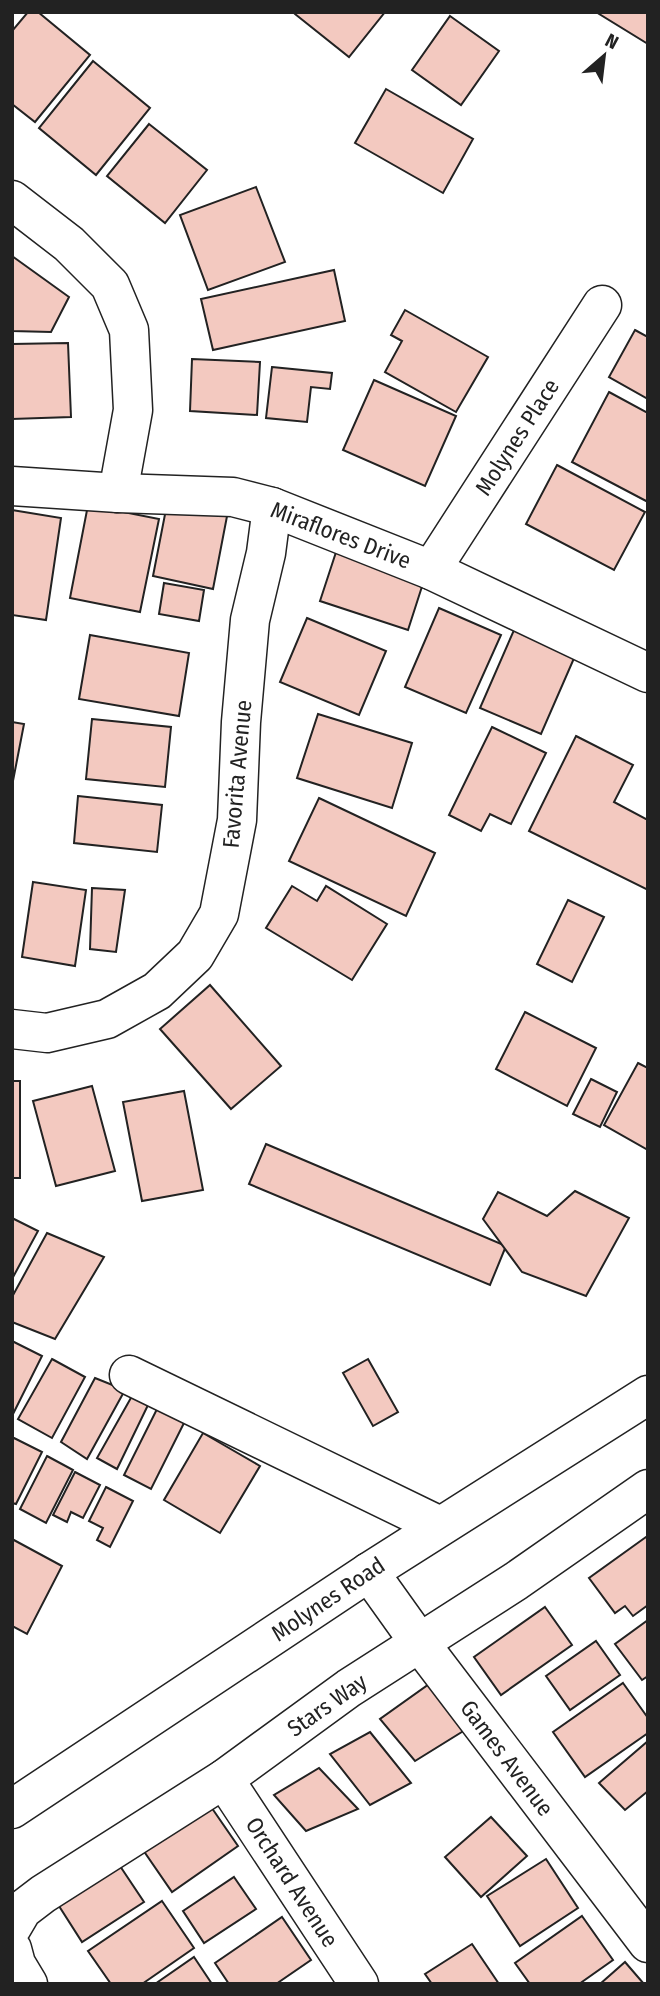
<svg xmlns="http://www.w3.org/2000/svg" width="660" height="1996" font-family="'Fira Sans Condensed',sans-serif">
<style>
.building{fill:#f3c9c0;stroke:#222;stroke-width:2}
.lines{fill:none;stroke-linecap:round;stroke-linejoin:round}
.minor-casing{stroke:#222;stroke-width:41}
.major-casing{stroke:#222;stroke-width:41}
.minor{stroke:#fff;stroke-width:38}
.major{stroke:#fff;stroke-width:38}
.labels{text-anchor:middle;stroke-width:5;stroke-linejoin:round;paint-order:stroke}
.street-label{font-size:23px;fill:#222;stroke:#fff}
</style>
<rect width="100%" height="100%" fill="#fff"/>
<g class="building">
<path d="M28 12H38L90 55 35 122 12 104V31Z"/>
<path d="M296 12H385L349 57 295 14Z"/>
<path d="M596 12H648V44Z"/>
<path d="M450 16 499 51 461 105 412 70Z"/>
<path d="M93 61 150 108 96 175 39 128Z"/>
<path d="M386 89 473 139 443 193 355 143Z"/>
<path d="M149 124 207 170 165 223 107 176Z"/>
<path d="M256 187 285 262 208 290 180 215Z"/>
<path d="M12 256 69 297 51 332 12 331Z"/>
<path d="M334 270 345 321 213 350 201 299Z"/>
<path d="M405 310 488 357 456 412 385 372 402 341 391 335Z"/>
<path d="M635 330 648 337V399L609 377Z"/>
<path d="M68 343 71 417 12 419V344Z"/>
<path d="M192 359 260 362 257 415 190 411Z"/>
<path d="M272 367 332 373 330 389 311 387 307 422 266 418Z"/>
<path d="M374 380 456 416 425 486 343 450Z"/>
<path d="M609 392 648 413V502L572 462Z"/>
<path d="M557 465 645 512 614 570 526 524Z"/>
<path d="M168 499 228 511 213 589 153 576Z"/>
<path d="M88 505 159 519 140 612 70 598Z"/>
<path d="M12 510 61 518 46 620 12 615Z"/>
<path d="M339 543 427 571 408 630 320 601Z"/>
<path d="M164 583 204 590 199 621 159 614Z"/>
<path d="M439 608 501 635 466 713 405 687Z"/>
<path d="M307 618 386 651 359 715 280 682Z"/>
<path d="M514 630 575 656 541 734 480 708Z"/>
<path d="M90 635 189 653 179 716 79 699Z"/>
<path d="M318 714 412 743 392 808 297 778Z"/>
<path d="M92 719 171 727 165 787 86 779Z"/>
<path d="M12 722 24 724 12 786Z"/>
<path d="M492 727 546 753 511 824 490 814 481 831 449 815Z"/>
<path d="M576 736 633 765 614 802 648 820V890L529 831Z"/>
<path d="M78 796 162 805 157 852 74 843Z"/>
<path d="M319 798 435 853 406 916 289 861Z"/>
<path d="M33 882 86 890 75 966 22 957Z"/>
<path d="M292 886 317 901 326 886 387 924 352 980 266 928Z"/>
<path d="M92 888 125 890 116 952 90 949Z"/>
<path d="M568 900 604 917 572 982 537 964Z"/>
<path d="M210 985 281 1066 231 1109 160 1029Z"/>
<path d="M525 1012 596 1048 567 1106 496 1069Z"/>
<path d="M638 1063 648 1068V1150L604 1125Z"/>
<path d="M591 1079 617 1092 600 1127 573 1114Z"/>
<rect x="12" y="1081" width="8" height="97"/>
<path d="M92 1086 115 1171 56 1186 33 1101Z"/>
<path d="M184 1091 203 1190 142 1201 123 1102Z"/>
<path d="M266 1144 506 1246 490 1285 249 1184Z"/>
<path d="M575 1191 629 1218 586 1296 522 1272 483 1219 498 1192 547 1216Z"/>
<path d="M12 1218 38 1231 12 1279Z"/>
<path d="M47 1233 104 1257 55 1339 12 1322V1297Z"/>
<path d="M12 1341 42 1356 12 1416Z"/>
<path d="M52 1359 85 1377 52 1438 18 1419Z"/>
<path d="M368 1359 398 1412 373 1426 343 1373Z"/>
<path d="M95 1378 125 1390 87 1459 61 1442Z"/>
<path d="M132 1396 149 1403 117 1469 97 1458Z"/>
<path d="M158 1407 186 1419 151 1489 124 1475Z"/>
<path d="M203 1433 260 1466 220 1533 164 1500Z"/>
<path d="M14 1438 42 1452 16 1504 12 1503V1441Z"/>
<path d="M47 1456 73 1470 46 1523 20 1509Z"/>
<path d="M75 1472 100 1485 83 1518 71 1512 67 1522 53 1515Z"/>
<path d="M106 1487 133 1501 110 1547 97 1540 103 1528 89 1521Z"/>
<path d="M646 1537 648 1539V1605L633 1616 625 1606 615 1613 589 1578Z"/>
<path d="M12 1539 62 1566 27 1634 12 1626Z"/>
<path d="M545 1607 572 1645 501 1695 474 1657Z"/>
<path d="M648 1620V1676L642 1680 615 1644Z"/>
<path d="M596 1641 620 1675 570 1710 546 1676Z"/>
<path d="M432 1682 465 1730 415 1761 380 1719Z"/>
<path d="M623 1683 648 1718V1733L585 1777 553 1732Z"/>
<path d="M370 1732 411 1783 370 1805 330 1754Z"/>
<path d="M648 1741V1791L625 1810 599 1783Z"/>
<path d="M319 1768 358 1809 306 1831 274 1795Z"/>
<path d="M207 1801 238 1846 172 1892 141 1847Z"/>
<path d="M491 1817 527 1856 481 1897 445 1857Z"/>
<path d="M546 1859 578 1908 520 1946 487 1896Z"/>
<path d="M120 1866 144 1902 82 1942 59 1906Z"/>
<path d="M234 1877 256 1909 204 1943 183 1911Z"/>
<path d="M162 1901 194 1948 142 1984H111L88 1951Z"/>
<path d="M582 1916 613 1960 579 1984H530L515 1963Z"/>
<path d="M282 1917 311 1960 276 1984H229L215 1963Z"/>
<path d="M472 1944 499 1984H432L425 1974Z"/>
<path d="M194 1957 212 1984H155Z"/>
<path d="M625 1962 644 1984H600Z"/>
</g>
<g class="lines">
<g class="minor-casing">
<g id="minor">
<path d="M12 200 69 244 110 285 129 330 133 410 118 493"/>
<path d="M12 486 118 493 233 497 272 507 431 570 648 673"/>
<path d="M431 570 602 305"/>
<path d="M12 1029 47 1033 107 1019 157 991 195 955 219 914 237 820 241 722 250 620 266 553 272 507"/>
<path d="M129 1375 440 1526"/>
<path d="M369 1572 419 1642 648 1943"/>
<path d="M224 1779 359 1984"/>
<path d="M12 1927 22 1910 43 1894 224 1779 349 1688 516 1581 648 1489"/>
<path d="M12 1949 16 1964 28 1984"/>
</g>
</g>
<g class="major-casing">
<path id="major" d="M12 1809 369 1572 648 1395"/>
</g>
<use href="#minor" class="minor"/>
<use href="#major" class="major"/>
</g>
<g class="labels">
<g class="street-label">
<text transform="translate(517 437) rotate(-57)" y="8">Molynes Place</text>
<text transform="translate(341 535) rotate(21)" y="8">Miraflores Drive</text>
<text transform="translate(237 774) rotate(-85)" y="8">Favorita Avenue</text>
<text transform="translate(328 1599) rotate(-34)" y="8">Molynes Road</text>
<text transform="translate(327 1705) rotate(-35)" y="8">Stars Way</text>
<text transform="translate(507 1758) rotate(53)" y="8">Games Avenue</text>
<text transform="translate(292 1882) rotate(57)" y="8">Orchard Avenue</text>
</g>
</g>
<rect width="660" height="1996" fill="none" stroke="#222222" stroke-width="28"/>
<g transform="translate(604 56) rotate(28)" stroke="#ffffff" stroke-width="5" paint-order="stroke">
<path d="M0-5L12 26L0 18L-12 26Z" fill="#222222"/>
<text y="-10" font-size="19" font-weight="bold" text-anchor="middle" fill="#222222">N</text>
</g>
</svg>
